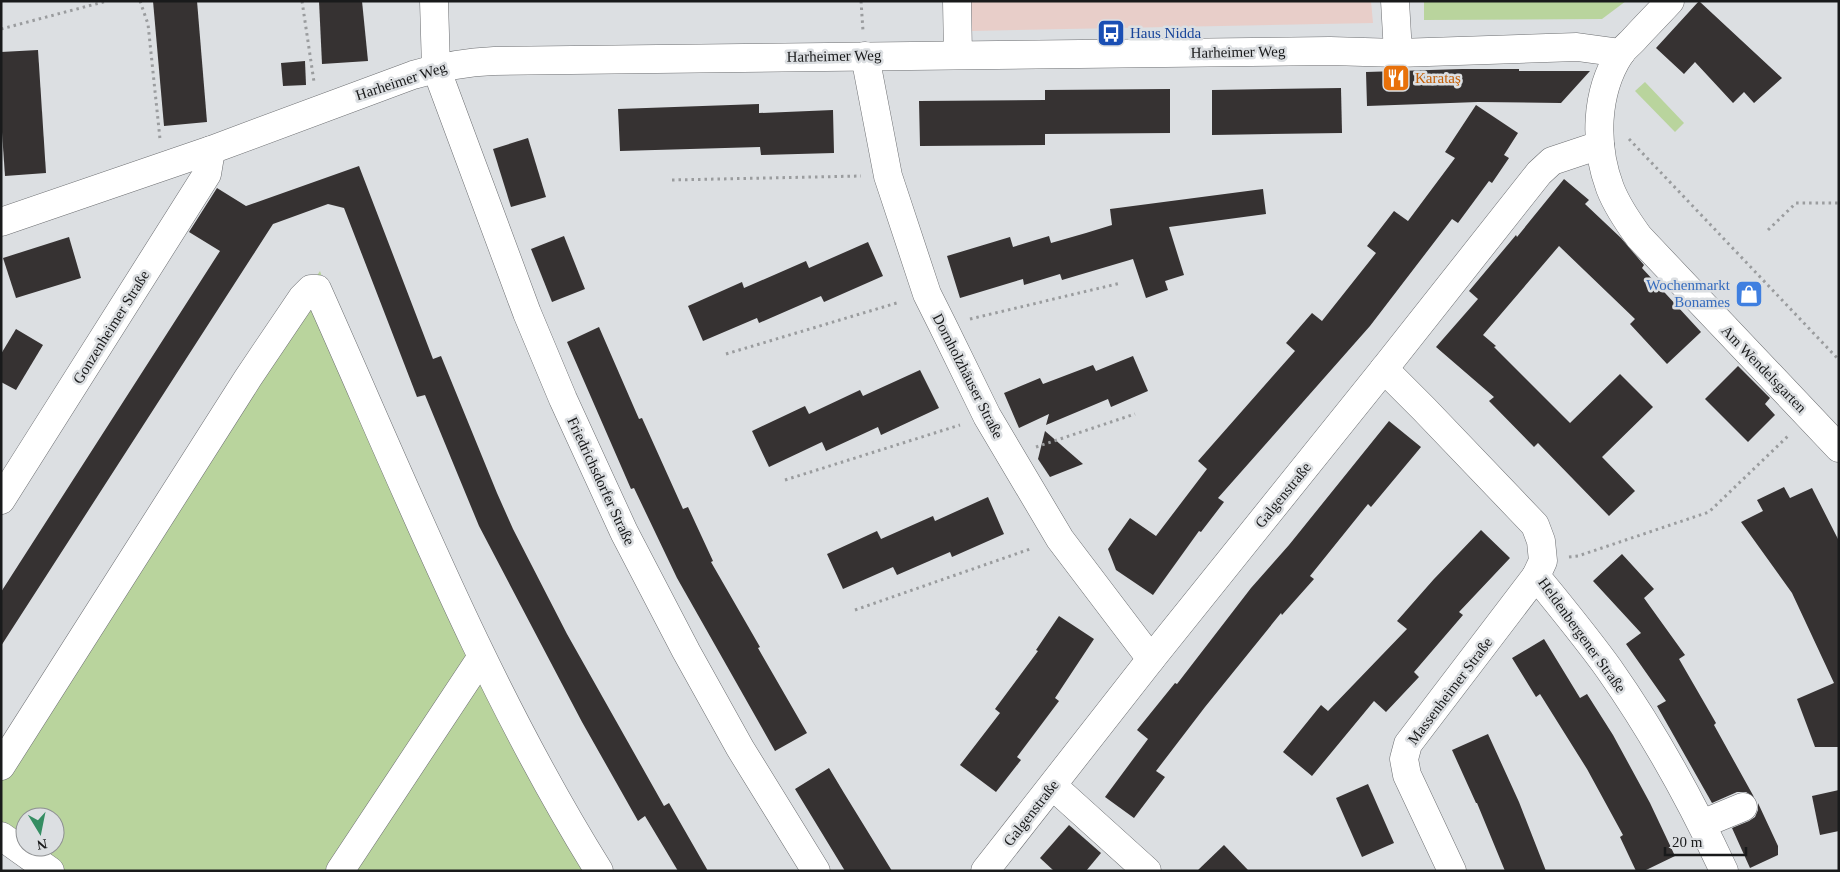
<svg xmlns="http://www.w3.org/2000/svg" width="1840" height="872" font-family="Georgia,serif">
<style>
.education{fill:#e8cec9}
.green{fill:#b9d49d;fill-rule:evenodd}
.building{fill:#363232}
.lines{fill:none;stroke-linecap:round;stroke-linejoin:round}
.minor-casing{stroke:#6c6e71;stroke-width:29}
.path{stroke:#9a9c9e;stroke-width:3;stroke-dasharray:2.5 4;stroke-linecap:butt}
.minor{stroke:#fff;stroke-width:28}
.labels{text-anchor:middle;stroke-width:5;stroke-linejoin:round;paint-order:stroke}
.transit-label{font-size:15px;fill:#164399;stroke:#dcdfe2;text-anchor:start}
.street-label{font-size:15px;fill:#191a1b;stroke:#dcdfe2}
.food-label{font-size:15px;fill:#c56008;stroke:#dcdfe2;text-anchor:start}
.shop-label{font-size:15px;fill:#366cbe;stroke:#dcdfe2;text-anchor:end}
</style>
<rect width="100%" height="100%" fill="#dcdfe2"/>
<path class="education" d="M971 1H1371L1373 23 970 31Z"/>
<g class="green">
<path d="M1424 1H1626L1602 19 1424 20Z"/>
<path d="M1645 82 1684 123 1675 132 1635 91Z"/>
<path d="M320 271 371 415 607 871H41L1 844V759ZM25 817H55V847H25Z"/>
</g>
<g class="building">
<path d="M153 1H197L207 122 164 126Z"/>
<path d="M319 1H362L368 61 322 64Z"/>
<path d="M1699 1 1782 78 1754 103 1744 92 1733 103 1695 62 1684 74 1656 48Z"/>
<path d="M38 50 46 173 5 176 1 118V52Z"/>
<path d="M305 61 306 85 283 86 281 63Z"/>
<path d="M1462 69H1519V71H1590L1561 103 1478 102 1367 106 1366 72Z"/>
<path d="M1341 88 1342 133 1212 135V90Z"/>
<path d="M1170 89V133L1045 134V145L920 146 919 101 1045 100V90Z"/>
<path d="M759 104V113L833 110 834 153 761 155 760 147 620 151 618 109Z"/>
<path d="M1476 105 1518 133 1504 155 1509 158 1492 183 1489 181 1458 223 1452 219 1370 326 1218 498 1224 502 1201 532 1199 531 1153 595 1116 570 1108 549 1130 518 1156 536 1207 469 1198 461 1295 351 1286 343 1312 313 1322 321 1376 253 1367 246 1394 211 1408 221 1455 158 1445 152Z"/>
<path d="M528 138 546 197 511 207 493 149Z"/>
<path d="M359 166 433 359 441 356 497 493 513 529 567 634 664 806 669 803 708 871H678L645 816 638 821 582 722 479 526 425 395 417 397 344 208 328 204 273 224 1 646V592L220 251 189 232 217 188 246 206Z"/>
<path d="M1564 179 1589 200 1585 204 1621 238 1644 265 1642 268 1701 332 1667 364 1630 324 1635 319 1559 246 1483 335 1496 346 1494 347 1570 423 1620 374 1653 407 1602 457 1635 491 1609 516 1538 443 1534 447 1489 401 1494 397 1436 347 1478 299 1469 291 1516 235 1517 237Z"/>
<path d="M1263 189 1266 214 1169 227 1184 275 1165 281 1168 290 1146 298 1133 259 1062 280 1060 274 1024 285 1023 279 960 298 947 256 1010 237 1013 247 1049 236 1051 243 1086 233 1112 225 1110 209Z"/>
<path d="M564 236 585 289 552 302 531 249Z"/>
<path d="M69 237 81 278 16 298 3 258Z"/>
<path d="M868 242 883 276 824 302 821 296 759 323 757 318 703 341 688 306 742 282 744 288 806 261 809 268Z"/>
<path d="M599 327 639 419 642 418 683 509 688 507 713 561 711 562 760 647 758 648 807 733 775 751 677 578 634 488 631 489 567 342Z"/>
<path d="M16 329 43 345 16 390 1 382V354Z"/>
<path d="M1133 356 1148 391 1111 407 1108 399 1046 425 1049 414 1019 428 1004 393 1040 378 1043 384 1093 365 1096 371Z"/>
<path d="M1738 366 1770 398 1765 404 1775 415 1748 442 1705 399Z"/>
<path d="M920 370 939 408 881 435 878 427 826 451 822 442 769 467 752 431 805 406 809 414 860 390 863 396Z"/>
<path d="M1389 421 1421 447 1371 507 1368 504 1310 576 1314 579 1282 615 1281 613 1205 707 1156 771 1165 777 1134 818 1105 797 1148 739 1137 730 1175 683 1177 684 1251 588 1289 545Z"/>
<path d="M1045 431 1083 464 1050 477 1038 459Z"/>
<path d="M1784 487 1790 498 1812 488 1839 541V747H1815L1797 699 1834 683 1792 593 1741 522 1763 511 1757 500Z"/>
<path d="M988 497 1004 534 952 557 950 552 897 575 893 567 843 589 827 554 877 531 881 539 933 516 935 521Z"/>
<path d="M1481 530 1510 558 1459 612 1463 615 1414 672 1419 677 1386 712 1374 701 1312 776 1283 752 1321 705 1328 711 1407 629 1397 621 1434 579Z"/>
<path d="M1622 554 1654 589 1644 598 1685 655 1679 659 1716 723 1714 725 1754 797 1746 792H1737L1712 803 1657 706 1666 701 1626 644 1641 633 1593 581Z"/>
<path d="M1059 616 1094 639 1055 698 1059 701 1017 757 1021 760 996 792 960 765 1000 713 995 709 1038 651 1036 650Z"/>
<path d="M1544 639 1580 698 1587 694 1613 735 1650 803 1675 856 1644 871H1636L1620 837 1623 835 1587 769 1540 694 1536 697 1512 658Z"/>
<path d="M1488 734 1519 802 1546 871H1505L1477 803H1476L1452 750Z"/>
<path d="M829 768 844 793 892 871H845L795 789Z"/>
<path d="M1368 784 1394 843 1362 857 1336 798Z"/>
<path d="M1839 790V831L1820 835 1812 796Z"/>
<path d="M1758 803 1778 846V855L1750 868 1732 828 1749 821 1755 817 1758 810Z"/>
<path d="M1069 825 1101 853 1086 871H1054L1040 858Z"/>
<path d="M1224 845 1249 871H1197Z"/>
</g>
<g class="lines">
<g class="minor-casing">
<g id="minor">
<path d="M434 1 436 68 527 313 563 399 624 532 686 651 740 748 816 871"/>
<path d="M957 1 958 55"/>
<path d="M1395 1 1398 53"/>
<path d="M1670 1C1659 13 1647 25 1636 37 1631 43 1624 48 1620 54 1595 93 1594 145 1610 188 1617 206 1628 222 1639 237L1839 448"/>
<path d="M865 56 888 176 927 294 943 326 987 416 1060 539 1151 659"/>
<path d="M1 222 211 150 413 75C440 67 466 62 494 61L1330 51 1398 53 1577 47 1621 53"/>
<path d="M1384 369 1424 409 1535 525 1541 541 1543 561 1536 576C1561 607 1586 637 1609 669 1654 733 1691 800 1724 871"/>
<path d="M1 500 207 174 211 150"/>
<path d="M1 766 248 378 302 298 311 289H317C405 486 485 688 599 871"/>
<path d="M1053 786 1147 871"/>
<path d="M1702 824 1743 807"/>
<path d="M1 836 50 871"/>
<path d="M340 871 481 658"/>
<path d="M985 871 1151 659 1384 369 1539 173 1552 161 1600 145"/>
<path d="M1452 871 1407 775 1404 759 1408 744 1536 576"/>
</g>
</g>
<g class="path">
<path d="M140 1 148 24 160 139"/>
<path d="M302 1 314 82"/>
<path d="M861 1 863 31"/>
<path d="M1 29 107 1"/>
<path d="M1629 139 1839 360"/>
<path d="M672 180 861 176"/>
<path d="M1768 230 1796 203H1839"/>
<path d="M970 319 1121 283"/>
<path d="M726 354 900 302"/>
<path d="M1036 447 1135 414"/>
<path d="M785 480 960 425"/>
<path d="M1569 557 1578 556 1709 512 1789 435"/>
<path d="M855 610 1033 548"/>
</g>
<use href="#minor" class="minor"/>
</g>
<defs>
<g id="bus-square" transform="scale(1.4375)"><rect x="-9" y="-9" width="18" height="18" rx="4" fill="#1a4fb4" stroke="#dcdfe2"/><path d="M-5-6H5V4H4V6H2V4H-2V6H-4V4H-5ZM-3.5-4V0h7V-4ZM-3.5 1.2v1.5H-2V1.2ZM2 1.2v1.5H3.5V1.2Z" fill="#fff"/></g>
<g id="restaurant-square" transform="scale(1.4375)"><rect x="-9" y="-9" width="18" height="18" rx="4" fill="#e8710a" stroke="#dcdfe2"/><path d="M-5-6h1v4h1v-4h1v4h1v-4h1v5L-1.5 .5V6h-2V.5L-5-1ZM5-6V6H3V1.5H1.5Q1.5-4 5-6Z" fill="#fff"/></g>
<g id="shop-square" transform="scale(1.4375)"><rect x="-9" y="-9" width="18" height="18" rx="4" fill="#3f7fe0" stroke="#dcdfe2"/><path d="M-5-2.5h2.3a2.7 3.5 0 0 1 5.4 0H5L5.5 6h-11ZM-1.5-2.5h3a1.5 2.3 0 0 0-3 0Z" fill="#fff"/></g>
</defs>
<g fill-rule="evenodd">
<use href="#bus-square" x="1111" y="33"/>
<use href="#restaurant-square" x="1396" y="78"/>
<use href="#shop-square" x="1749" y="294"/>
</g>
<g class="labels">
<g class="transit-label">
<text x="1130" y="38">Haus Nidda</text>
</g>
<g class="street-label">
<text transform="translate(1238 52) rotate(-1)" y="5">Harheimer Weg</text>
<text transform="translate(834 56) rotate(-1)" y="5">Harheimer Weg</text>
<text transform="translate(401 81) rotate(-18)" y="5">Harheimer Weg</text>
<text transform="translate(111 327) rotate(-58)" y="5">Gonzenheimer Straße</text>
<text transform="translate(1764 369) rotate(46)" y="5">Am Wendelsgarten</text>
<text transform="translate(968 376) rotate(63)" y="5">Dornholzhäuser Straße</text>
<text transform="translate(601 481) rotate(65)" y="5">Friedrichsdorfer Straße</text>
<text transform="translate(1283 495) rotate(-51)" y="5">Galgenstraße</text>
<text transform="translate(1582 635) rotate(54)" y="5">Heldenbergener Straße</text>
<text transform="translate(1450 691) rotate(-53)" y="5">Massenheimer Straße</text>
<text transform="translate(1031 813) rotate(-52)" y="5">Galgenstraße</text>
</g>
<g class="food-label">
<text x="1415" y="83">Karataş</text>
</g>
<g class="shop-label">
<text x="1730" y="290">Wochenmarkt<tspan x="1730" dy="17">Bonames</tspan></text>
</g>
</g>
<rect width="1840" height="872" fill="none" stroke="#191a1b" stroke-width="5"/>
<g transform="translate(40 832) rotate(170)"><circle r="24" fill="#dcdfe2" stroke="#8e9092"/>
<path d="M0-4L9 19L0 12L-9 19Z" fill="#348d62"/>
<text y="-8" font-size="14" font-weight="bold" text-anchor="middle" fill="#191a1b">N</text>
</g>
<path d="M1665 847v8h81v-8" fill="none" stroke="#191a1b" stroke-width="2.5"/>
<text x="1672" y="847" font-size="15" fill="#191a1b" stroke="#dcdfe2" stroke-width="4" paint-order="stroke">20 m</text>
</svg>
